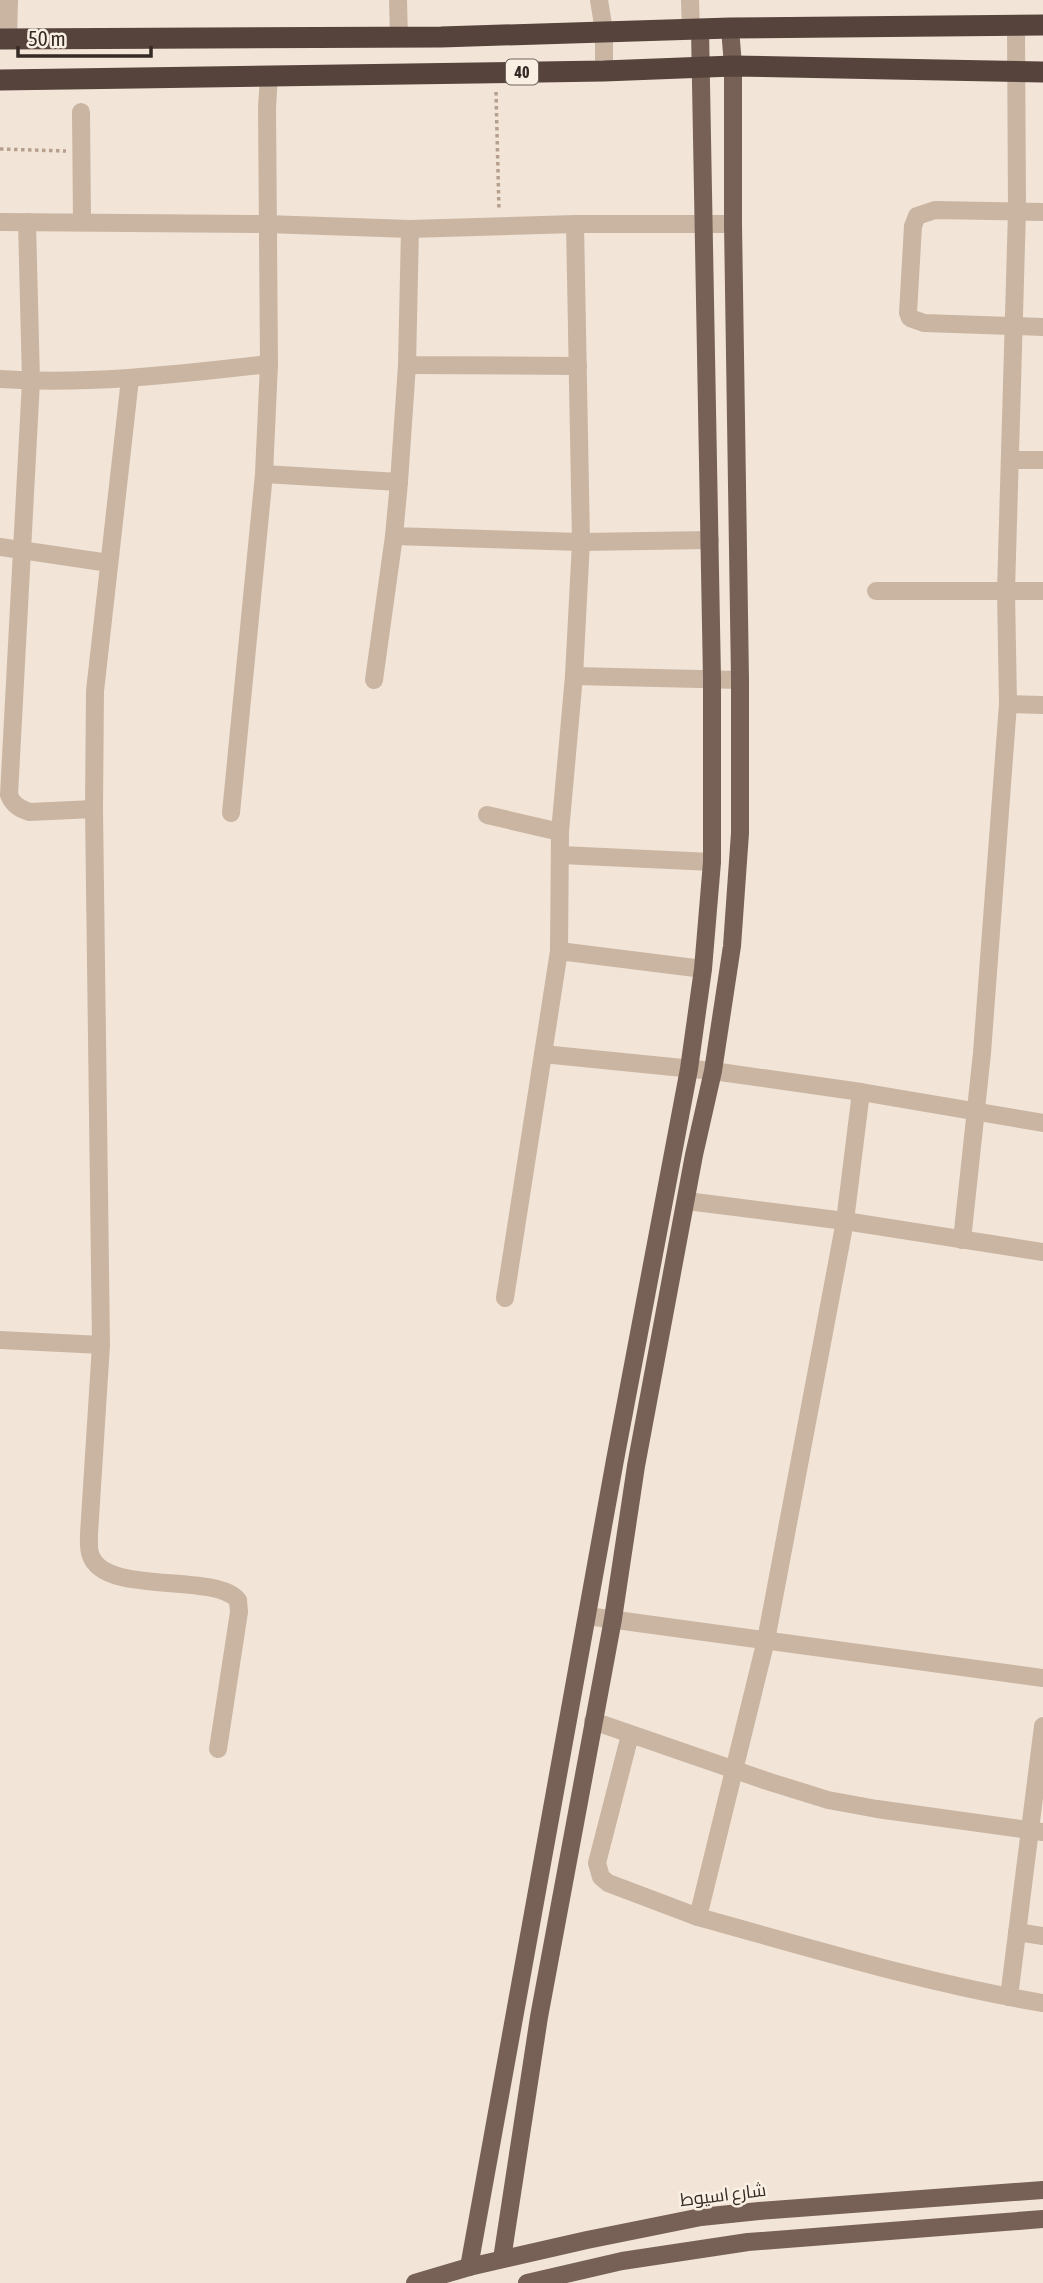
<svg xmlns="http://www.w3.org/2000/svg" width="1043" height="2283" font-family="'Asap Condensed',Cairo,sans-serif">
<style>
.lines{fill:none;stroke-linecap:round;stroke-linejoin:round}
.path{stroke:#b69f8d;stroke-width:3.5;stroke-dasharray:3.5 3.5;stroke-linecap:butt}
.minor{stroke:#cab5a3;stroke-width:18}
.major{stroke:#776156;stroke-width:18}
.highway{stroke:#56443c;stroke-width:21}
.labels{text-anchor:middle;stroke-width:5;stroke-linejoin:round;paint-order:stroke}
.shield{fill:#f9efe3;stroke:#70655e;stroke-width:2}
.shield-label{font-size:16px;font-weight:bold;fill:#352a25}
.street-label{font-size:18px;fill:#352a25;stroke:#f9efe3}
</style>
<rect width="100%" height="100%" fill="#f2e5d7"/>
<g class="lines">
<g class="path">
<path d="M496 92 499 211"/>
<path d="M0 149 66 151"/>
</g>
<g class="minor">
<path d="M398 0 399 37"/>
<path d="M599 0 604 31V71"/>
<path d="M690 0 691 30"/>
<path d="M8 39 9 0"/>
<path d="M81 112 82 222"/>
<path d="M1043 212 935 210 917 216 913 226 908 313 910 318 924 323 1043 327"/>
<path d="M0 222 267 224 410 229 575 224H733"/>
<path d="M27 222 31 381 9 795C13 805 19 808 29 812L94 809"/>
<path d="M575 224 581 542 574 676 560 832 559 951 543 1054 713 1071 861 1092 1043 1123"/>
<path d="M410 229 407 365 578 366"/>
<path d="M0 379C90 385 180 374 269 364"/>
<path d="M1010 460H1043"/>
<path d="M264 474 399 482 394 536 581 542 710 540"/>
<path d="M399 482 407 365"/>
<path d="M0 547 109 563"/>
<path d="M876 591H1043"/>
<path d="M574 676 740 680"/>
<path d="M374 680 394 536"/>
<path d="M1008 704 1043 705"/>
<path d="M231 813 264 474 269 364 267 108 269 75"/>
<path d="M487 815 560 832"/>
<path d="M561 855 712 862"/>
<path d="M559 951 703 969"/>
<path d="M861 1092 845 1221 766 1640 698 1917C811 1948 928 1984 1043 2003"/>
<path d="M687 1201 845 1221 1043 1252"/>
<path d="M962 1240 982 1053 1008 704 1006 591 1017 211 1016 25"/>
<path d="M505 1298 543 1054"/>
<path d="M0 1340 101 1345 94 809 95 691 130 379"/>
<path d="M101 1345 89 1534C89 1541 88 1550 91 1556 106 1596 214 1572 238 1600L239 1612 218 1749"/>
<path d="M587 1616 1043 1678"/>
<path d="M593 1721 770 1782 828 1800 877 1809 1043 1832"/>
<path d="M630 1735 597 1863 601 1877 608 1883 698 1917"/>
<path d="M1017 1932 1043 1936"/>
<path d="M1009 1997 1043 1726"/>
</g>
<g class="major">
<path d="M502 2259 539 2017 613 1619 636 1466 694 1155 713 1071 732 946 740 833V680L733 224V66L730 28"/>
<path d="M469 2267 615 1460 689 1069 703 969 712 862V679L700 29"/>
<path d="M415 2283 469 2267 587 2240 701 2217 759 2211 1043 2190"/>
<path d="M527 2283 622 2261 748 2242 1043 2219"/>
</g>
<g class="highway">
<path d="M0 39 441 37 730 28 1043 25"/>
<path d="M0 80 604 71 733 66 1043 72"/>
</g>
</g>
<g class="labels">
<rect class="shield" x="506" y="59.5" width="32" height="25" rx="5"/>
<g class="shield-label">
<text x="522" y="78">40</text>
</g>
<g class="street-label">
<text transform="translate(723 2195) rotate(-7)" y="6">شارع اسيوط</text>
</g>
</g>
<path d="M18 46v10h133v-10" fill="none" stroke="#352a25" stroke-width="3.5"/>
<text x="28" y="46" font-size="21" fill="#352a25" stroke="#f9efe3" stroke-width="5" paint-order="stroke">50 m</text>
</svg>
